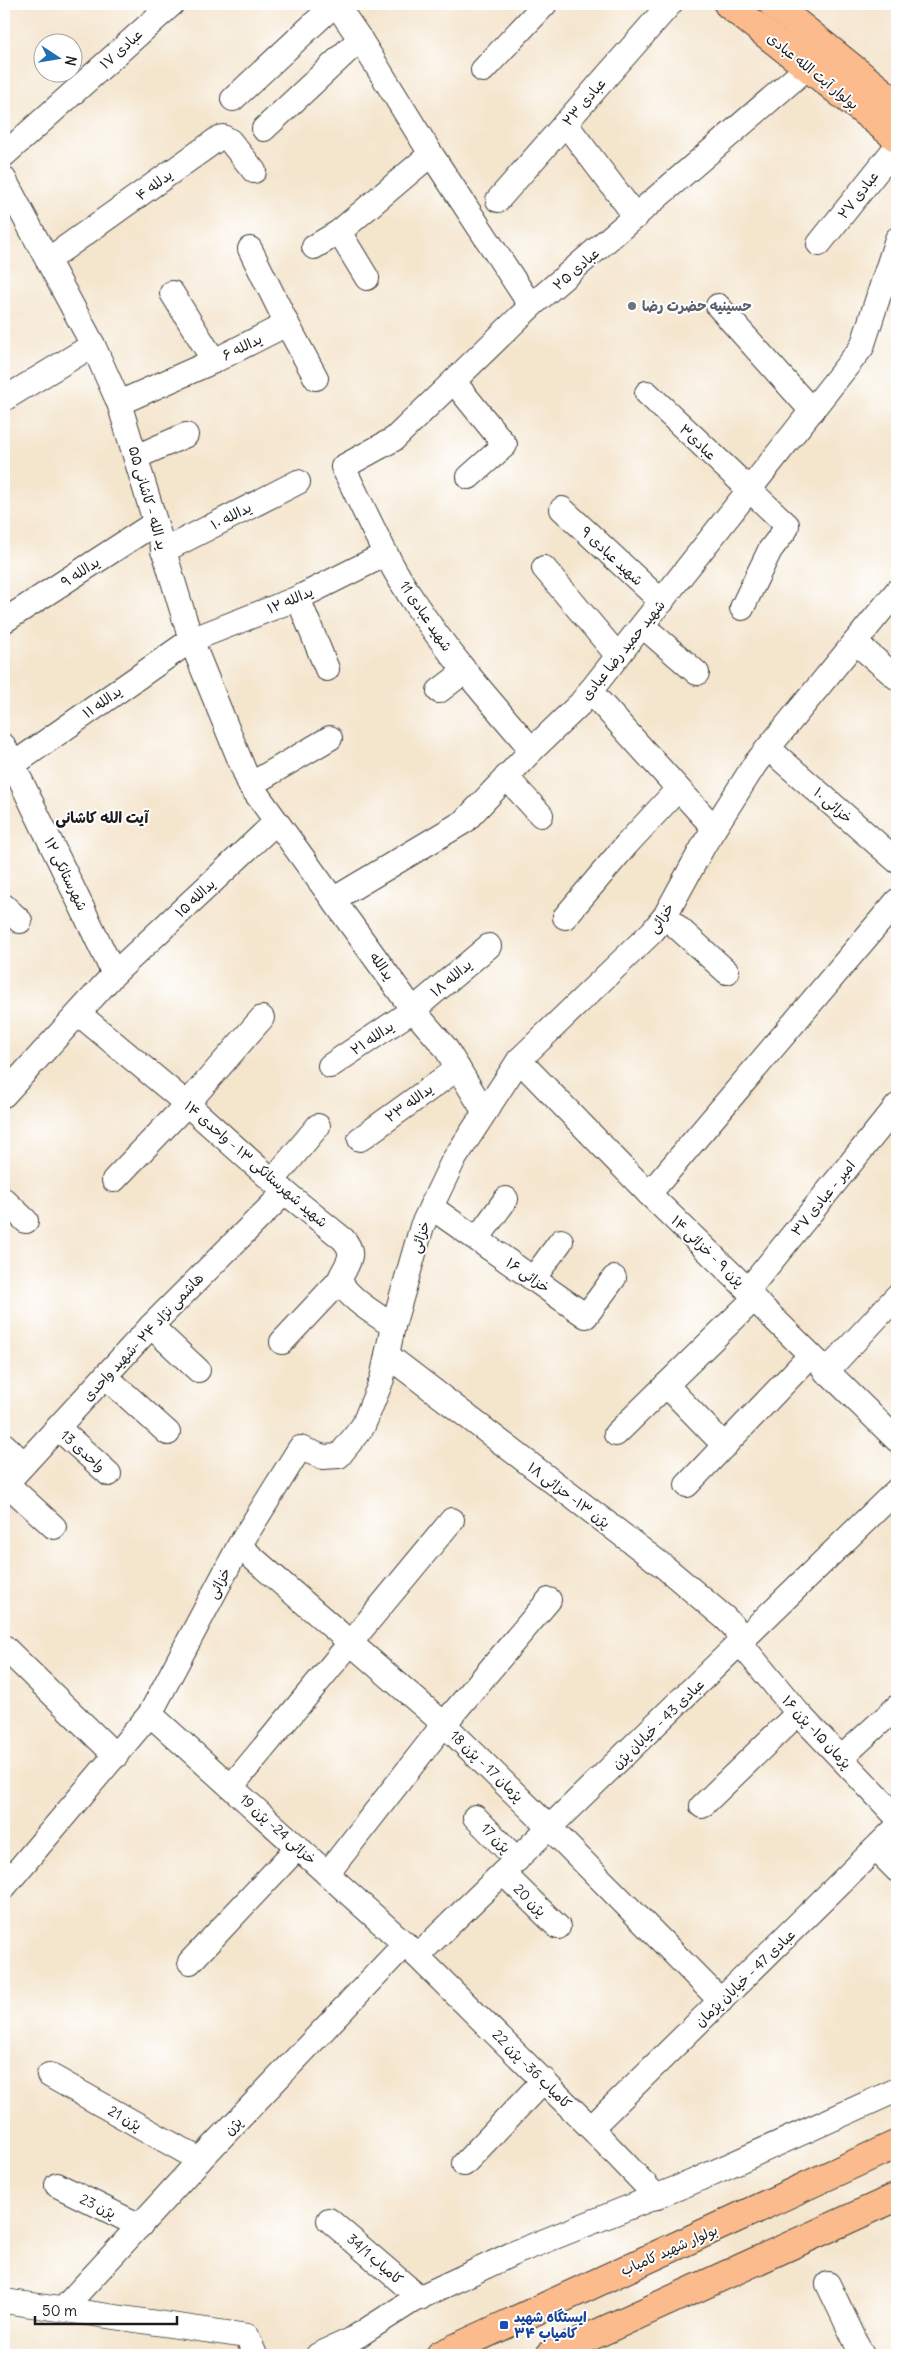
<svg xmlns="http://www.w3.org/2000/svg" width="901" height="2359" font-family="Delius,'Playpen Sans Arabic',sans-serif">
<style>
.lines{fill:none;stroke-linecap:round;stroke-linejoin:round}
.minor-casing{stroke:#3c3a37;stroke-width:26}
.major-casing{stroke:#3c3a37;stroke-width:30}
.minor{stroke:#fff;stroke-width:24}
.major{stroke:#fbbb8c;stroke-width:28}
.worship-dot{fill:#6b7280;stroke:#fff;stroke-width:2}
.transit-dot{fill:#1a4fb4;stroke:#fff;stroke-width:2}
.labels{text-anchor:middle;stroke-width:4;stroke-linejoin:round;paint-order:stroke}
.street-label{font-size:14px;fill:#1c1c1c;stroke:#fff}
.worship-label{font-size:14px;font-weight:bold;fill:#5b616d;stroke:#fff;text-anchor:start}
.transit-label{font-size:14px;font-weight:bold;fill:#164399;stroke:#fff;text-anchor:start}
.neighbourhood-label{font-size:15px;font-weight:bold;fill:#1c1c1c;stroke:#fff}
</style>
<rect width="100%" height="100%" fill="#fff"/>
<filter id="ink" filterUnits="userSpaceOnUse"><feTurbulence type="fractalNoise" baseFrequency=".02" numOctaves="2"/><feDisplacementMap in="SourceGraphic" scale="10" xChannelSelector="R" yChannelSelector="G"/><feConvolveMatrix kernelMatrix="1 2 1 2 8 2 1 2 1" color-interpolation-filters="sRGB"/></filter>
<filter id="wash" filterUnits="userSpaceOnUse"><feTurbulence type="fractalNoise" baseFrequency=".0096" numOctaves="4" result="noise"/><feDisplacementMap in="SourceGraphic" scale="20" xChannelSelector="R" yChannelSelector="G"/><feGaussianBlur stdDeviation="1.12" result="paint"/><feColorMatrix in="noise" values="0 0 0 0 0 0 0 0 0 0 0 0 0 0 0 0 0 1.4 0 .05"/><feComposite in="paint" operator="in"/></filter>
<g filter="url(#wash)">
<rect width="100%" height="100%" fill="#f4e5cd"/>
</g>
<g filter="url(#ink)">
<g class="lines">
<g class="minor-casing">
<g id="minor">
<path d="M336 4 360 39 431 154 531 306"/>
<path d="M483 70 545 4"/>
<path d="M233 99 335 4"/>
<path d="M565 123 636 217"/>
<path d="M264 129 360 39"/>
<path d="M4 155 172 4"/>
<path d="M4 179 93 345 119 403 191 640 250 785 413 1010 445 1047 484 1111"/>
<path d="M498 200 670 4"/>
<path d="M339 232 367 278"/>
<path d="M819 244 897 146"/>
<path d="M314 247 339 232 431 154"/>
<path d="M48 260 219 138 223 137 230 141 254 171"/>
<path d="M172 293 214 361"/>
<path d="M718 306 812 411"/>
<path d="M287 324 316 378"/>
<path d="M454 382 505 445 469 477"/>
<path d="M647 393 787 525 786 529 770 550 742 608"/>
<path d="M4 399 93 345"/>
<path d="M119 403 214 361 287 324 250 249"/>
<path d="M136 457 186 435"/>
<path d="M562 509 662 602"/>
<path d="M163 551 298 482"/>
<path d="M544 568 618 656"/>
<path d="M298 598 327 669"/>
<path d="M4 621 155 523"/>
<path d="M643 626 697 673"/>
<path d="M855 642 897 678"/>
<path d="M439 691 465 671"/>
<path d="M590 691 714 828"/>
<path d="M4 746 114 974"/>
<path d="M768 748 897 861"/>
<path d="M532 750C492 703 450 656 416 605 387 562 366 513 343 467L394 439 531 306 808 67"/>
<path d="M14 764 191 640 298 598 386 554"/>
<path d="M506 777 541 815"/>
<path d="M250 785 330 738"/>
<path d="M334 899 465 821 532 750 580 704 862 347 897 239"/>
<path d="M4 906 20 921"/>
<path d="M665 916 727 972"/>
<path d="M565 917 627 844 678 789"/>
<path d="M79 1014 187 1104 285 1192 343 1239C358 1255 346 1264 339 1281 352 1301 374 1313 393 1326"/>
<path d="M519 1060 649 1194 748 1290 754 1299 897 1440"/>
<path d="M330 1066 413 1010 489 946"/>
<path d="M4 1095 114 974 276 822"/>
<path d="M360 1139 458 1068"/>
<path d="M114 1180 187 1104 262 1018"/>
<path d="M273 1180 318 1126"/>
<path d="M649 1194 897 901"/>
<path d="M4 1200 26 1221"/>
<path d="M431 1207 586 1316 614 1278"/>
<path d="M477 1239 506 1199"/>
<path d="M533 1279 561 1241"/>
<path d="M748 1290 897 1106"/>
<path d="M151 1326 198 1370"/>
<path d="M282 1342 339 1281"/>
<path d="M387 1355 667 1569 725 1618 735 1628 741 1644 798 1713 897 1817"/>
<path d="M826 1372 897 1296"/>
<path d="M105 1376 168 1433"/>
<path d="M666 1385 725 1446"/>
<path d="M58 1428 109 1474"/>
<path d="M616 1434 754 1299"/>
<path d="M4 1445 24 1464"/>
<path d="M6 1483 54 1527"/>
<path d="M687 1485 810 1356"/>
<path d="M4 1486 151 1326 285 1192"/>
<path d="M239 1546 444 1724 550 1828 721 2001"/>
<path d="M4 1647 116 1756"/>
<path d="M150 1714 405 1944 591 2128 657 2197"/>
<path d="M841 1758 897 1707"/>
<path d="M231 1787 452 1520"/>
<path d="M702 1806 798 1713"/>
<path d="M475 1817 517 1860"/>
<path d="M876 1849 897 1870"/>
<path d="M503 1873 558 1927"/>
<path d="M327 1874 444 1724 549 1600"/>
<path d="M4 1887 150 1714 239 1546 300 1448 323 1457 339 1456 363 1426 382 1379 393 1326 422 1226 453 1161 519 1060 652 932 665 916 705 843 755 764 897 591"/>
<path d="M417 1956 897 1490"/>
<path d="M190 1962 298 1847"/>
<path d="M49 2075 200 2160"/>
<path d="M591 2128 897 1827"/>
<path d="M464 2164 544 2080"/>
<path d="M57 2185 140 2226"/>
<path d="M329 2220 420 2298"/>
<path d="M828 2284 862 2355"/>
<path d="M4 2301 247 2336 255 2355"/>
<path d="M63 2309 200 2160 405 1944"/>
<path d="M318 2355 351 2340 412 2301 512 2254 690 2183 897 2090"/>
</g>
</g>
<g class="major-casing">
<g id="major">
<path d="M728 4 897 138"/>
<path d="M773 4 897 104"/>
<path d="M440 2355 897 2144"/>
<path d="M550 2355 897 2197"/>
</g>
</g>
<use href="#minor" class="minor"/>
<use href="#major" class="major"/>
</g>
</g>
<circle class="worship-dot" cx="632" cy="306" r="5"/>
<rect class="transit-dot" x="499" y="2320" width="10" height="10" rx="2.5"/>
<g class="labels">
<g class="street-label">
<text transform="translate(121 49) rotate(-42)" y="5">عبادی ۱۷</text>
<text transform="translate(813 71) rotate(39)" y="5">بولوار آیت الله عبادی</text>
<text transform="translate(584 102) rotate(-49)" y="5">عبادی ۲۳</text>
<text transform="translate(154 185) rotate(-36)" y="5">یدلله ۴</text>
<text transform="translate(858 195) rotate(-52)" y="5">عبادی ۲۷</text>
<text transform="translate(576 269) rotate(-41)" y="5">عبادی ۲۵</text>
<text transform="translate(242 347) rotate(-26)" y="5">یدالله ۶</text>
<text transform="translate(698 442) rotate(44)" y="5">عبادی۳</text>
<text transform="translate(148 498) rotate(74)" y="5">ید الله - کاشانی ۵۵</text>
<text transform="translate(231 516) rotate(-27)" y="5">یدالله ۱۰</text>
<text transform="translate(612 556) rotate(43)" y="5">شهید عبادی ۹</text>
<text transform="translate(80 572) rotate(-33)" y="5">یدالله ۹</text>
<text transform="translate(290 600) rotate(-23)" y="5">یدالله ۱۲</text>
<text transform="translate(426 616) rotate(56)" y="5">شهید عبادی 11</text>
<text transform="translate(623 650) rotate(-51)" y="5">شهید حمید رضا عبادی</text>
<text transform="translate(102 702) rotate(-35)" y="5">یدالله ۱۱</text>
<text transform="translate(833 805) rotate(41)" y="5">خزائی ۱۰</text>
<text transform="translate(66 874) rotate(64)" y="5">شهرستانکی ۱۲</text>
<text transform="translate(195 898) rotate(-43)" y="5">یدالله ۱۵</text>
<text transform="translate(661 918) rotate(-55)" y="5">خزائی</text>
<text transform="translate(382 966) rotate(54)" y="5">یدالله</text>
<text transform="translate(451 978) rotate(-40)" y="5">یدالله ۱۸</text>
<text transform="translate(372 1038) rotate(-34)" y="5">یدالله ۲۱</text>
<text transform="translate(409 1103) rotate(-36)" y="5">یدالله ۲۳</text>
<text transform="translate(256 1164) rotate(41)" y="5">شهید شهرستانکی ۱۳ - واحدی ۱۴</text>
<text transform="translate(823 1198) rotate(-51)" y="5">امیر - عبادی ۳۷</text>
<text transform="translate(420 1237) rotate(-71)" y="5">خزائی</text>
<text transform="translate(708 1251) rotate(44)" y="5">پژن ۹ - خزائی ۱۴</text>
<text transform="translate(528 1275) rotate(35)" y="5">خزائی ۱۶</text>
<text transform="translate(143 1337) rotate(-47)" y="5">هاشمی نژاد ۲۴ -شهید واحدی</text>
<text transform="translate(83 1451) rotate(42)" y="5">واحدی 13</text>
<text transform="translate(569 1495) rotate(37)" y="5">پژن ۱۳- حزائی ۱۸</text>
<text transform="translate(219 1583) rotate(-62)" y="5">خزائی</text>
<text transform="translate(658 1724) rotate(-44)" y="5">عبادی 43 - خیابان پژن</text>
<text transform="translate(817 1732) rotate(47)" y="5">پژمان ۱۵- پژن ۱۶</text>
<text transform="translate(487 1766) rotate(44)" y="5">پژمان 17 - پژن 18</text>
<text transform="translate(278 1829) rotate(42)" y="5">خزائی 24- پژن 19</text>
<text transform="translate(496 1838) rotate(45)" y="5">پژن 17</text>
<text transform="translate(530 1900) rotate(45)" y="5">پژن 20</text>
<text transform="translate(745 1978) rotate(-44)" y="5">عبادی 47 - خیابان پژمان</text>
<text transform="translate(532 2069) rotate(45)" y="5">کامیاب 36- پژن 22</text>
<text transform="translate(125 2118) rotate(29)" y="5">پژن 21</text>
<text transform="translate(233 2126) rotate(-47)" y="5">پژن</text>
<text transform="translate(98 2206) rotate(26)" y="5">پژن 23</text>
<text transform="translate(669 2250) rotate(-24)" y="5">بولوار شهید کامیاب</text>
<text transform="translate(375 2259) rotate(41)" y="5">کامیاب 34/1</text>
</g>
<g class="worship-label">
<text x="642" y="311">حسینیه حضرت رضا</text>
</g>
<g class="transit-label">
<text x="514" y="2322">ایستگاه شهید<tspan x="514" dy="16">کامیاب ۳۴</tspan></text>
</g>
<g class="neighbourhood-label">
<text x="102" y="823">آیت الله کاشانی</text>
</g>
</g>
<rect width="901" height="2359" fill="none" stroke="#fff" stroke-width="20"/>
<g transform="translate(58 58) rotate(102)"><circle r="24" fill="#ffffff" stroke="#a4a4a4"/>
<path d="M0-4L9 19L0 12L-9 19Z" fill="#1f6fb2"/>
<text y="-8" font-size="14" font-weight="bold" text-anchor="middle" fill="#1c1c1c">N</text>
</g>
<path d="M35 2316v8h142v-8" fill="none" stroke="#1c1c1c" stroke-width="2.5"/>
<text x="42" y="2316" font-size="15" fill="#1c1c1c" stroke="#ffffff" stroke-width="4" paint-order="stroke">50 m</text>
</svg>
